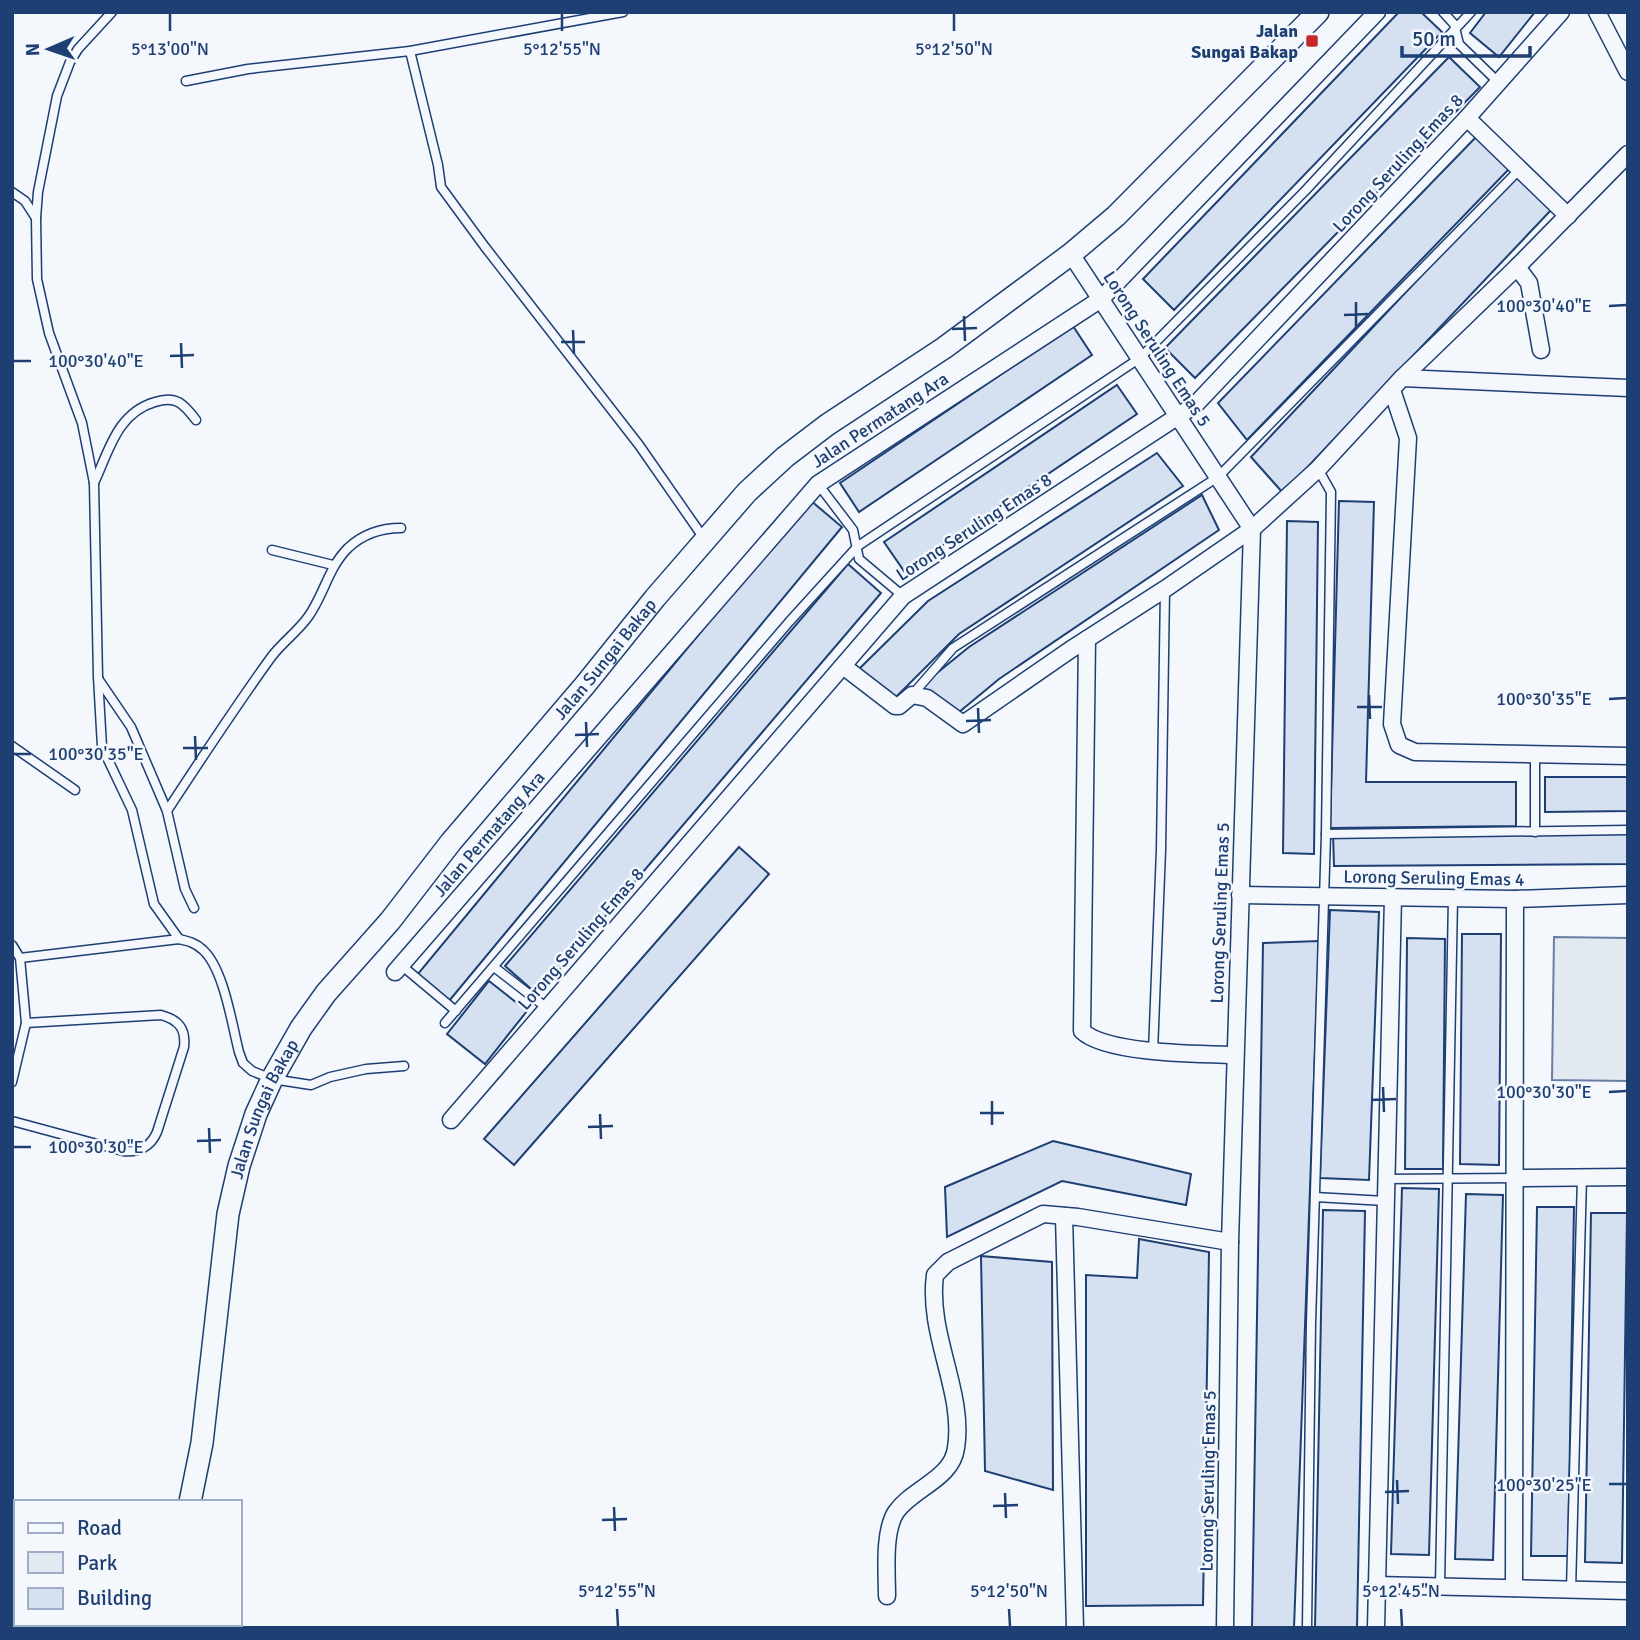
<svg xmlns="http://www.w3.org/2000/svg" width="1640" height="1640" font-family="Signika,sans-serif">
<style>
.green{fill:#e3e9f0;stroke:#687fa3;stroke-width:2}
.building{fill:#d5e0f0;stroke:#1d3f73;stroke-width:2}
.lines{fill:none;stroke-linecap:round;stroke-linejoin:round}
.lane-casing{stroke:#1d3f73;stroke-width:11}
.street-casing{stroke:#1d3f73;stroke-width:19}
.secondary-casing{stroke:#1d3f73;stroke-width:24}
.lane{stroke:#f4f7fb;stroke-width:8}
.street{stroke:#f4f7fb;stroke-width:16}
.secondary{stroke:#f4f7fb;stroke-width:21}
.ticks{fill:none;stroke:#1d3f73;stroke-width:2.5}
.poi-dot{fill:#c62828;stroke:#f4f7fb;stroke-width:2.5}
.labels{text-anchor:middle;stroke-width:5;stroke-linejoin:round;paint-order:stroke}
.poi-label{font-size:18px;font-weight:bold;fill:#1d3f73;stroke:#f4f7fb;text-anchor:end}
.street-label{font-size:18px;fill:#1d3f73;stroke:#f4f7fb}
.ticks-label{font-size:18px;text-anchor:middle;fill:#1d3f73;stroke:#f4f7fb;stroke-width:5;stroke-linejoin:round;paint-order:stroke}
</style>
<rect width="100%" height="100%" fill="#f4f7fb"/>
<path class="green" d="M1554 937 1628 938V1081L1552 1080Z"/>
<g class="building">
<path d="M1399 12H1421L1442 32 1174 310 1143 279Z"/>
<path d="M1486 12H1535L1499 57 1470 33Z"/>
<path d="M1449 57 1480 87 1195 378 1165 348Z"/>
<path d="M1477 136 1509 169 1247 440 1218 403Z"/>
<path d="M1515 176 1552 209 1283 493 1251 457Z"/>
<path d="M1073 326 1092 355 859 512 840 483Z"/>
<path d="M1117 385 1137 414 904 571 884 542Z"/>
<path d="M1157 453 1183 486 959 634 892 701 857 671 928 601Z"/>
<path d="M1202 495 1219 530 999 679 958 713 921 686 969 647Z"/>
<path d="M810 500 842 527 449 1001 417 975Z"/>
<path d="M1339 501 1374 502 1366 782H1516V826L1330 828Z"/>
<path d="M1287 521 1318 522 1314 854 1283 853Z"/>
<path d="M848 564 881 593 538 995 505 966Z"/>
<path d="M1545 777H1628V811L1545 812Z"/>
<path d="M1628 832V864L1334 866 1333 834Z"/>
<path d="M739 847 769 874 514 1165 484 1139Z"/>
<path d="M1330 910 1379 912 1369 1180 1320 1178Z"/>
<path d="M1462 934H1501L1499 1165 1460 1164Z"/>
<path d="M1407 938 1445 939 1443 1169H1405Z"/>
<path d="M1319 941 1294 1628H1252L1263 943Z"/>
<path d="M489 981 527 1011 485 1064 447 1034Z"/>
<path d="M1053 1141 1191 1174 1186 1205 1062 1181 947 1237 945 1187Z"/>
<path d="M1402 1188 1439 1189 1429 1555 1391 1554Z"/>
<path d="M1466 1194 1503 1195 1493 1560 1455 1559Z"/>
<path d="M1537 1207H1574L1568 1556H1531Z"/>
<path d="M1323 1210 1365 1211 1357 1628H1315Z"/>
<path d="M1591 1213H1627L1622 1563 1585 1562Z"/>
<path d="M1139 1239 1209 1252 1203 1605 1086 1606V1275L1137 1278Z"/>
<path d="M981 1256 1052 1262 1053 1490 985 1471Z"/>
</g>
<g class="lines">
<g class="lane-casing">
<g id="lane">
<path d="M112 12 78 49 70 62 57 96 38 192 36 218 37 279 49 333 82 423 94 483 98 677 102 747 132 810 154 904 179 939"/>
<path d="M1443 12 1454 24 1459 44 1499 83"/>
<path d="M410 51 438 165 441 187 485 247 639 445 703 537"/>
<path d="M186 81 248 69 410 51 623 12"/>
<path d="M12 192 25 201 36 218"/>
<path d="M1318 469 1331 492 1326 834 1628 830"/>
<path d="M94 483C109 451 117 413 155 402 176 395 184 404 196 420"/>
<path d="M818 484 853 530 859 559 903 596"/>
<path d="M272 550 333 565"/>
<path d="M99 680 131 727 167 811 185 889 194 908"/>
<path d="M912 695 953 648 1218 477 1520 169"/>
<path d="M12 746 75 790"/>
<path d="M167 811C201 759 235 707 272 656 283 642 298 631 308 617 324 595 328 568 348 548 363 534 381 528 401 528"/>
<path d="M1535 832V754"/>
<path d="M12 945 20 958 179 939C188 941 196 943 203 950 224 969 232 1025 239 1052L243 1063 252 1071 272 1079 311 1085 330 1077 366 1069 404 1066"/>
<path d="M401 965 456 1011"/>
<path d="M494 967 547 1008"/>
<path d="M445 1023 789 622 858 546 1140 358 1305 191 1471 12"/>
<path d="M1153 1052 1161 850 1165 589"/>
<path d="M12 1082 26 1023 20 958"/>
<path d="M12 1121 123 1151C139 1153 151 1146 157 1132L184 1047C186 1029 179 1020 161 1015L26 1023"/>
<path d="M1386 1179 1515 1178"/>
<path d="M1315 1197 1385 1201"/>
<path d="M1440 1586 1453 898"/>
<path d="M1571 1590 1582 1177"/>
<path d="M1307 1628 1311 1323 1326 834"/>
</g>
</g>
<g class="street-casing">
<g id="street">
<path d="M1597 12 1628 72"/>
<path d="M1467 118 1568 216"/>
<path d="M1071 254 1252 529 1230 1242 1225 1628"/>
<path d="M1517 267 1529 283 1541 350"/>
<path d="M1402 378 1628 388"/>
<path d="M1392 390 1408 438 1392 724 1399 745 1415 752 1628 756"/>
<path d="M1087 639 1082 1031C1106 1054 1200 1054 1235 1055"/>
<path d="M843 666 895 706H899L912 695 927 698 963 724 1070 650 1165 589 1252 529 1318 469 1402 378 1517 267 1628 154"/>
<path d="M1240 895 1515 899 1628 895"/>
<path d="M395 972 818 484 1101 299 1377 12"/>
<path d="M451 1120 903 596 1195 405 1467 118 1561 12"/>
<path d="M1515 1178 1628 1177"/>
<path d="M1064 1216 1075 1628"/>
<path d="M1376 1585 1628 1591"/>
<path d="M1514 1588 1515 899"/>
<path d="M887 1596C887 1573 883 1532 896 1512 913 1488 952 1479 956 1448 965 1392 927 1335 935 1275L948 1262 1043 1214 1078 1217 1230 1242"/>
<path d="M1376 1628 1393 897"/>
</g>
</g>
<g class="secondary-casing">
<g id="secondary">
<path id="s1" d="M190 1502 202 1443 228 1214 239 1166 256 1114 272 1079 301 1028 326 993 390 921 451 842 585 685 655 598 747 492 785 457 827 425 944 348 1071 254 1116 216 1318 12"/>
<path d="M158 1628 159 1624"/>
</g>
</g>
<use href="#lane" class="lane"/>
<use href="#street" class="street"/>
<use href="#secondary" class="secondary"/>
</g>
<path class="ticks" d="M170 14V31M562 14V31M954 14V31M1356 302V327M1609 306 1626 305M1344 315 1368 314M964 316 965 341M952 329 977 328M573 330 574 354M561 342H585M181 343 182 368M170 356 194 355M14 361H31M1369 695 1370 719M1609 699 1626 698M1357 707H1382M978 708 979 733M966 721 991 720M586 722 587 747M575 735 599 734M195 736 196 760M183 748H208M14 754H31M1383 1087 1384 1112M1609 1092 1626 1091M1371 1100 1396 1099M992 1101V1125M980 1113H1004M600 1114 601 1139M588 1127 613 1126M209 1128 210 1153M197 1141 221 1140M14 1147H31M1397 1480 1398 1504M1609 1484H1626M1385 1492 1409 1491M1005 1493 1006 1518M993 1506 1018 1505M614 1507 615 1531M602 1520 627 1519M617 1609 618 1626M1009 1609 1010 1626M1401 1609 1402 1626"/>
<rect class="poi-dot" x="1305" y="34" width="14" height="14" rx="3.5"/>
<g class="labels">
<g class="poi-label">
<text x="1298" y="37">Jalan<tspan x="1298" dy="21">Sungai Bakap</tspan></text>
</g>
<g class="street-label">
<text transform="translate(1398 163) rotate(-47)" y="6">Lorong Seruling Emas 8</text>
<text transform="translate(1157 349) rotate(57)" y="6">Lorong Seruling Emas 5</text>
<text transform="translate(880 420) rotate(-33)" y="6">Jalan Permatang Ara</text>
<text transform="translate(974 527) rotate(-33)" y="6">Lorong Seruling Emas 8</text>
<text dy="6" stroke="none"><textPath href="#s1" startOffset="970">Jalan Sungai Bakap</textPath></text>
<text transform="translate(489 834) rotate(-49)" y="6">Jalan Permatang Ara</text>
<text transform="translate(1434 878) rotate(1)" y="6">Lorong Seruling Emas 4</text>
<text transform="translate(1220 913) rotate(-88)" y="6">Lorong Seruling Emas 5</text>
<text transform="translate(581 939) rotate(-49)" y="6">Lorong Seruling Emas 8</text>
<text dy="6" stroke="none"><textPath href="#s1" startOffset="402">Jalan Sungai Bakap</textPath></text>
<text transform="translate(1208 1481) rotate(-89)" y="6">Lorong Seruling Emas 5</text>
</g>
</g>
<g class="ticks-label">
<text x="170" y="55">5°13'00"N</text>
<text x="562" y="55">5°12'55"N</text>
<text x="954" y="55">5°12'50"N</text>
<text x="1544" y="312">100°30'40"E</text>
<text x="96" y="367">100°30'40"E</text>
<text x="1544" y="705">100°30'35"E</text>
<text x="96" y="760">100°30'35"E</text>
<text x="1544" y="1098">100°30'30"E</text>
<text x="96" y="1153">100°30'30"E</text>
<text x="1544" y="1491">100°30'25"E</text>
<text x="617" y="1597">5°12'55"N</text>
<text x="1009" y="1597">5°12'50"N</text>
<text x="1401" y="1597">5°12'45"N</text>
</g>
<rect width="1640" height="1640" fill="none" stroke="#1d3f73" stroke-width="28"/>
<rect x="14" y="1500" width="228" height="126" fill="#f4f7fb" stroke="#9eadc5" stroke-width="2"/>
<rect x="28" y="1523" width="35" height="10" fill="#f4f7fb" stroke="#9eadc5" stroke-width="2"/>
<text x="77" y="1535" font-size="21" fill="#1d3f73">Road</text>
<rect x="28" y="1552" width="35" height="21" fill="#e3e9f0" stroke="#9eadc5" stroke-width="2"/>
<text x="77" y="1570" font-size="21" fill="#1d3f73">Park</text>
<rect x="28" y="1588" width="35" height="21" fill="#d5e0f0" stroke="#9eadc5" stroke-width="2"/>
<text x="77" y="1605" font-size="21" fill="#1d3f73">Building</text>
<g transform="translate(49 49) rotate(268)" stroke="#f4f7fb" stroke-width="5" paint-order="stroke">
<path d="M0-5L12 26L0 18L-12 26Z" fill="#1d3f73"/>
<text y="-10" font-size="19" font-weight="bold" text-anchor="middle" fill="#1d3f73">N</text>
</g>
<path d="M1402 46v10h128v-10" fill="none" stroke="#1d3f73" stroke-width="3.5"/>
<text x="1412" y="46" font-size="21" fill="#1d3f73" stroke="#f4f7fb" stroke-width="5" paint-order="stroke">50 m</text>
</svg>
